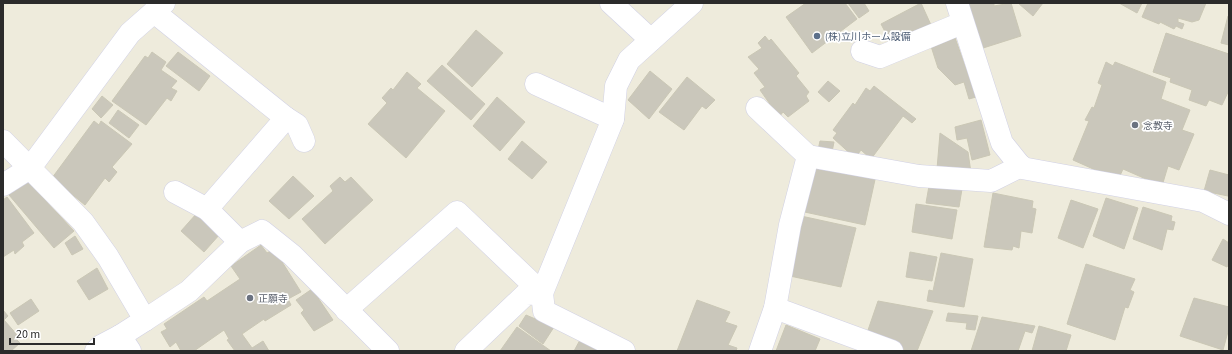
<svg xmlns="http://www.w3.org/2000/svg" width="1232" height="354" font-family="'Source Sans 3','Noto Sans JP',sans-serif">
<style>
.building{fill:#cac7bb;stroke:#cac7b5}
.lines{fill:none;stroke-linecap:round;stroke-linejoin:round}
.street-casing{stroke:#d1d1e5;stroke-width:23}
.street{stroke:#fff;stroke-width:22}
.service-dot{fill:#5c6f8a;stroke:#fff;stroke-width:1.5}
.worship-dot{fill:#6b7280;stroke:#fff;stroke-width:1.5}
.labels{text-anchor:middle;stroke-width:3.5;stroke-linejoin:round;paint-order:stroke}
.service-label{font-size:10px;fill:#4e5e75;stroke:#fff;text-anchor:start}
.worship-label{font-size:10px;fill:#5b616d;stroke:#fff;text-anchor:start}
</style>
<rect width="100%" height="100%" fill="#eeebdc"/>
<g class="building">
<path d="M806 3H845L857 19 812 53 786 17Z"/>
<path d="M848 3H864L869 11 859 18Z"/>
<path d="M921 3 931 25 892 45 881 24Z"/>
<path d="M968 3H994V6L1011 3 1021 36 980 49Z"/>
<path d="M1018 3H1043L1033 16Z"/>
<path d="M1119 3H1142L1137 13Z"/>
<path d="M1148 3H1206L1199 20 1192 22 1178 18V22L1184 24 1182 29 1176 26 1174 29 1160 22 1159 24 1142 17Z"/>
<path d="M1228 16 1229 17V45L1221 43Z"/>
<path d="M476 30 503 53 472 87 447 64Z"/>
<path d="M1166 33 1229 54V90L1222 105 1209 100 1206 106 1189 100 1192 90 1170 82 1171 78 1153 72Z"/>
<path d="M954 35 976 97 969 99 964 82 955 85 938 68 930 43Z"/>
<path d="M765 36 769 41 771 39 799 73 796 76 809 92 806 96 809 101 788 117 783 112 779 117 760 90 765 87 754 73 759 69 748 57 762 48 758 43Z"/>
<path d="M152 52 166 62 161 70 177 81 171 88 177 91 171 101 167 98 146 125 112 101 145 56 148 58Z"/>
<path d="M178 52 210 76 199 91 166 66Z"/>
<path d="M1106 62 1113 66 1115 62 1166 82 1161 99 1190 110 1182 130 1194 134 1179 170 1168 166 1162 186 1123 169 1118 180 1073 160 1089 121 1085 120 1092 107 1094 108 1102 85 1098 83Z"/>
<path d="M442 65 485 104 471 120 427 81Z"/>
<path d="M650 71 672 89 649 119 628 100Z"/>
<path d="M407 72 421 84 417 88 445 111 406 158 368 124 387 103 382 98 391 88 393 90Z"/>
<path d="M687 77 715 100 706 109 702 106 684 130 659 112Z"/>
<path d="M828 81 840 91 829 102 818 92Z"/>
<path d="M874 86 916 119 912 123 903 116 871 159 861 150 855 158 833 138 837 133 833 130 853 103 855 105 866 88 870 91Z"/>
<path d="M102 96 113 105 101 118 92 109Z"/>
<path d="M497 97 525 122 500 151 473 126Z"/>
<path d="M118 110 139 125 129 138 109 123Z"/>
<path d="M981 120 990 155 972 160 967 138 957 140 955 127Z"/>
<path d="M94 121 99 125 101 121 132 144 112 167 117 172 109 182 105 178 85 205 52 178Z"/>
<path d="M940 133 968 152 971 173 937 169Z"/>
<path d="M522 141 547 162 532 179 508 159Z"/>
<path d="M820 141 834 142 832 152 818 150Z"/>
<path d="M817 166 876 175 865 225 800 211Z"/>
<path d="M1210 170 1229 175 1228 196 1204 191Z"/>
<path d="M293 176 314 196 289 219 269 201Z"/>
<path d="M340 177 345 182 351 177 373 200 325 244 302 219 333 191 330 186Z"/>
<path d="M28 182 74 231 54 248 9 195Z"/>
<path d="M929 186 962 189 959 207 926 203Z"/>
<path d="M993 193 1033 201 1032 208 1036 209 1032 233 1021 231 1019 248 1013 246 1012 250 984 247Z"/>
<path d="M7 197 34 233 22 242 24 246 15 254 14 250 3 257V200Z"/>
<path d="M1106 198 1138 208 1124 249 1093 236Z"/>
<path d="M1071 200 1098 209 1083 248 1058 238Z"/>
<path d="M916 204 957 210 952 239 912 232Z"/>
<path d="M1143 207 1172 216 1171 221 1175 222 1173 230 1167 229 1162 250 1133 239Z"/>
<path d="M197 213 220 234 204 252 181 231Z"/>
<path d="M801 216 856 228 841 287 790 276Z"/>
<path d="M75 236 83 249 72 255 65 243Z"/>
<path d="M1223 239 1229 243V263L1227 267 1212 260Z"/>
<path d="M261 245 267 253 274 249 301 292 288 299 291 305 265 321 264 319 242 334 252 348 263 341 269 351H235L227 340 229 339 224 330 194 351H181L176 342 170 347 161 332 167 329 164 324 204 297 207 301 240 279 231 266Z"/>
<path d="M910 252 937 257 932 281 906 277Z"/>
<path d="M941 253 973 259 964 307 927 301 929 290 933 291Z"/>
<path d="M1086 264 1135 279 1130 290 1134 292 1128 308 1125 307 1115 340 1067 324Z"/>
<path d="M97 268 108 289 89 300 77 281Z"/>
<path d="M312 289 333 320 314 331 301 313 304 310 296 300Z"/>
<path d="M1194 298 1229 307V328L1223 350 1180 336Z"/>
<path d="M31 299 39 311 18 325 10 313Z"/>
<path d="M697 300 730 312 725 322 737 326 728 345 737 348 736 351H677Z"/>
<path d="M878 301 933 311 917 351H908L866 336Z"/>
<path d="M3 310 8 316 4 320 19 337 16 339 20 343 11 351H3Z"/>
<path d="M948 313 978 316 975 330 966 329 967 323 946 321Z"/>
<path d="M526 315 554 327 543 344 519 326Z"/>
<path d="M982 317 1035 326 1032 333 1025 331 1018 351H971Z"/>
<path d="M786 325 820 339 815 351H776Z"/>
<path d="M1039 326 1071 335 1066 351H1032Z"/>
<path d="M517 327 551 351H500Z"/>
<path d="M580 340 602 351H574Z"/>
</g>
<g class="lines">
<g class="street-casing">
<g id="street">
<path d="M611 3 651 40"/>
<path d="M957 3 1002 143 1022 168 1203 201 1229 214"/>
<path d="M154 12 286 118 207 209 240 242"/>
<path d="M862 51 880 57 962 23"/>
<path d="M536 84 613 119"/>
<path d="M757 108 808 156 790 225 775 308 760 351"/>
<path d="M286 118 297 125 304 141"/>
<path d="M3 141 83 222 108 257 145 320 189 291 240 242 262 231 292 255 388 351"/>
<path d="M808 156 919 176 991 181 1021 166"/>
<path d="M3 185 30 168 130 33 164 3"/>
<path d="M175 192 207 209"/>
<path d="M775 308 892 351"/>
<path d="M346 310 457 212 542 293 613 119 616 86 629 60 692 3"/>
<path d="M96 351 101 346 120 336"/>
<path d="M130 351 120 336 145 320"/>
<path d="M466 351 526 294 542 293 544 311 624 351"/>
</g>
</g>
<use href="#street" class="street"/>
</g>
<circle class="service-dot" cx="817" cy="36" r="4"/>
<g class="worship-dot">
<circle cx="1135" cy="125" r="4"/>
<circle cx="250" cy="298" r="4"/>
</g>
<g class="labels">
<g class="service-label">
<text x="825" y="40">(株)立川ホーム設備</text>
</g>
<g class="worship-label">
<text x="1143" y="129">念教寺</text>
<text x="258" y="302">正願寺</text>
</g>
</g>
<rect width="1232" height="354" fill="none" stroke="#2b2b2b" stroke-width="8"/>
<path d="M10 338v6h84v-6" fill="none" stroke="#2b2b2b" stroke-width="2"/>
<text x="16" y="338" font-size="12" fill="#2b2b2b" stroke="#ffffff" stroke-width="3" paint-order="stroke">20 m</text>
</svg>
